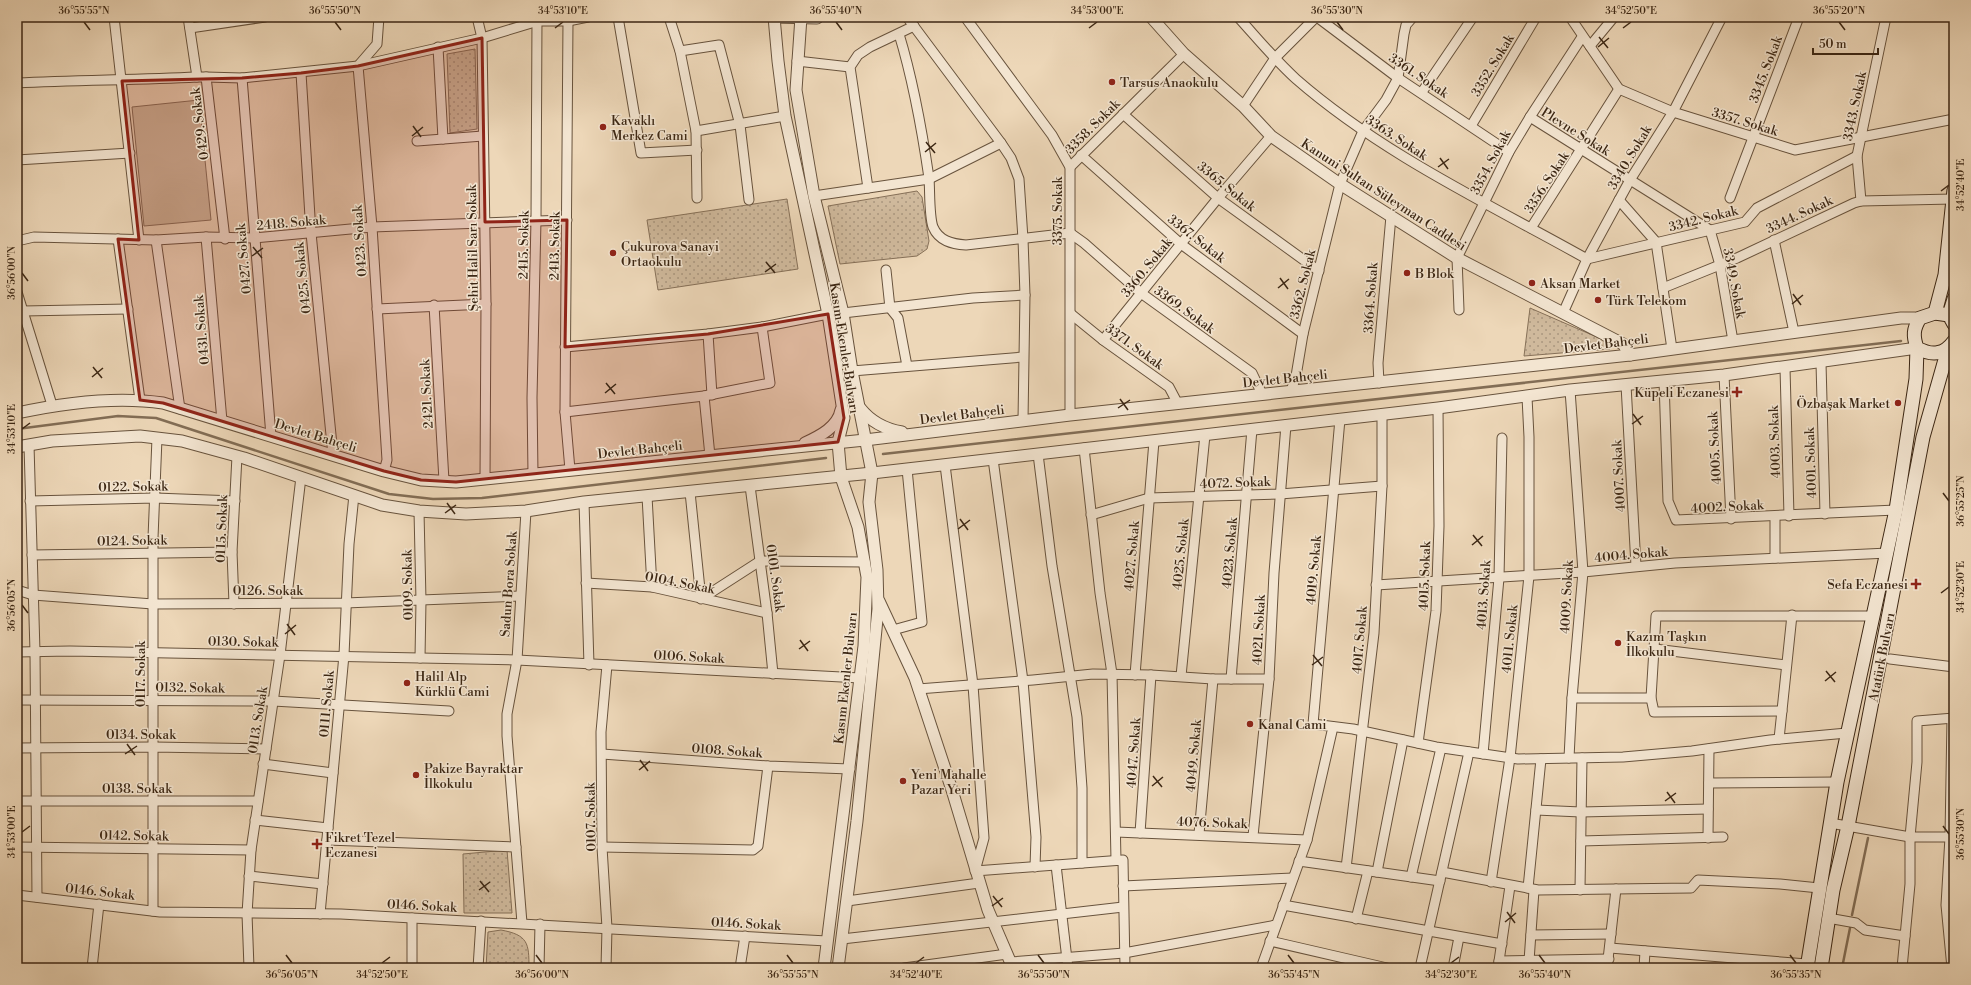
<svg xmlns="http://www.w3.org/2000/svg" width="1971" height="985" font-family="'Libre Bodoni',serif">
<style>
.park{fill:url(#park-dots);stroke:#867058}
.garden{fill:#cfb99c;stroke:#867058}
.lines{fill:none;stroke-linecap:round;stroke-linejoin:round}
.stream{stroke:#826d55;stroke-width:2.5}
.minor-casing{stroke:#68533d;stroke-width:11}
.tertiary-casing{stroke:#68533d;stroke-width:13}
.secondary-casing{stroke:#3c2714;stroke-width:15}
.minor{stroke:#f3e5d1;stroke-width:9}
.tertiary{stroke:#f3e5d1;stroke-width:11}
.secondary{stroke:#f3e5d1;stroke-width:13}
.marked{fill:#8f2418;fill-opacity:0.2;stroke:#8f2418;stroke-width:3;stroke-linejoin:round}
.ticks{fill:none;stroke:#3c2714;stroke-width:1.5}
.poi-dot{fill:#8f2418;stroke:#f3e5d1;stroke-width:1.5}
.labels{text-anchor:middle;stroke-width:3;stroke-linejoin:round;paint-order:stroke}
.street-label{font-size:13px;fill:#3c2714;stroke:#f3e5d1}
.poi-label{font-size:13px;fill:#3c2714;stroke:#f3e5d1;text-anchor:start}
.neatline{fill:none;stroke:#3c2714;stroke-width:1.5}
.ticks-label{font-size:10px;text-anchor:middle;fill:#3c2714}
</style>
<defs>
<pattern id="park-dots" width="8" height="8" patternUnits="userSpaceOnUse"><rect width="8" height="8" fill="#cfb99c"/><path d="M2 2h.1M6 6h.1" fill="none" stroke="#a9967e" stroke-width="1.8" stroke-linecap="round"/></pattern>
</defs>
<rect width="100%" height="100%" fill="#edd7b8"/>
<filter id="stains"><feTurbulence type="fractalNoise" baseFrequency=".005" numOctaves="4"/><feColorMatrix values="0 0 0 0 .2 0 0 0 0 .09 0 0 0 0 .02 0 0 0 .5 -.17"/></filter>
<radialGradient id="worn" r=".72"><stop offset=".6" stop-color="#630" stop-opacity="0"/><stop offset="1" stop-color="#630" stop-opacity=".3"/></radialGradient>
<g class="park">
<path d="M475 49 477 129 450 133 447 54Z"/>
<path d="M917 191 922 197 929 241 927 249 917 256 840 264 828 206Z"/>
<path d="M787 199 798 269 658 290 647 220Z"/>
<path d="M1530 308 1599 338 1608 344 1610 349 1524 356Z"/>
<path d="M507 850 512 913H464L463 854Z"/>
<path d="M501 930C528 935 529 943 529 968H486L488 932Z"/>
</g>
<path class="garden" d="M199 100 211 220 144 226 132 107Z"/>
<g class="lines">
<g class="stream">
<path d="M17 429 118 416 156 418 389 494 433 499 482 498 826 458"/>
<path d="M883 454 1901 341"/>
<path d="M1852 915 1868 838"/>
<path d="M1842 968 1850 928"/>
</g>
<g class="minor-casing">
<g id="minor">
<path d="M114 17 139 240"/>
<path d="M188 17 197 77H206L225 239"/>
<path d="M379 17 377 44 358 66 372 227 387 460 384 471"/>
<path d="M477 17 482 38 486 304 485 479"/>
<path d="M618 17 641 153 697 150"/>
<path d="M669 17 680 51 696 131 697 198"/>
<path d="M907 17 1001 143 1011 158 1019 179 1023 239 1025 295 1023 420"/>
<path d="M965 17 1052 135 1070 167V415"/>
<path d="M1238 17C1257 38 1275 60 1296 79 1382 154 1487 203 1587 259L1745 222 1757 208 1857 156"/>
<path d="M1317 17 1398 78 1509 152"/>
<path d="M1570 17 1619 89 1673 112 1795 150 1954 119"/>
<path d="M568 21 565 412 570 470"/>
<path d="M190 28 265 17"/>
<path d="M899 34C913 80 922 130 929 178 930 191 929 216 933 227 939 241 952 244 966 245L1070 233 1084 243 1141 293 1252 373 1262 394"/>
<path d="M1590 46 1614 17"/>
<path d="M438 47 443 139"/>
<path d="M680 51 719 45 740 125 749 200"/>
<path d="M797 61 850 67"/>
<path d="M301 73 311 233 333 455"/>
<path d="M206 77 242 78 358 66 482 38 538 21H568L588 17"/>
<path d="M242 78 271 436"/>
<path d="M17 83C77 80 137 80 197 77"/>
<path d="M1422 92 1473 17"/>
<path d="M1243 106 1275 58 1316 17"/>
<path d="M1123 114 1218 198 1319 271"/>
<path d="M1530 117 1710 230 1720 265 1733 341"/>
<path d="M1471 126 1536 17"/>
<path d="M696 131 785 116"/>
<path d="M417 141 483 136"/>
<path d="M1081 155 1181 244 1303 334"/>
<path d="M17 160 130 153"/>
<path d="M1070 167 1184 54"/>
<path d="M868 188 850 67 858 55 870 47 914 26"/>
<path d="M814 196 929 179 1001 143"/>
<path d="M1730 198 1799 17"/>
<path d="M1619 200 1656 242 1672 349"/>
<path d="M1861 201 1857 156 1886 17"/>
<path d="M1531 228 1619 89"/>
<path d="M206 237 222 421"/>
<path d="M118 239 140 400"/>
<path d="M156 240 180 409"/>
<path d="M1774 240 1794 332"/>
<path d="M17 241 34 237 156 240 206 237 254 238 372 227 567 220"/>
<path d="M886 270 890 308 898 318 907 366"/>
<path d="M1663 288 1737 258 1854 203 1861 201 1953 199"/>
<path d="M17 292 52 405"/>
<path d="M434 305 444 481"/>
<path d="M377 309 486 304"/>
<path d="M1459 310 1457 258 1509 152 1530 117 1582 37"/>
<path d="M23 311 128 309"/>
<path d="M843 313 973 298 1025 295"/>
<path d="M1563 313 1587 259 1630 180 1673 112 1722 17"/>
<path d="M1071 314 1103 340 1169 387 1178 404"/>
<path d="M708 334 712 395"/>
<path d="M1103 340 1218 198 1271 136"/>
<path d="M565 347 708 334 762 327 828 314"/>
<path d="M1821 363 1825 514"/>
<path d="M1785 368 1789 516"/>
<path d="M852 371 1023 357"/>
<path d="M1724 375 1731 519"/>
<path d="M1664 381 1668 501 1676 520 1896 510"/>
<path d="M1379 383 1378 363 1391 216"/>
<path d="M1626 385 1636 566"/>
<path d="M1291 391 1296 376 1303 334 1340 184 1363 131 1386 100 1398 78 1404 34 1406 25 1413 17"/>
<path d="M704 396 710 456"/>
<path d="M565 412 704 396 770 383 762 327"/>
<path d="M1340 419 1313 724 1353 729 1436 747 1518 759 1623 757 1692 751 1770 740 1847 733"/>
<path d="M29 445 35 652 37 897"/>
<path d="M1084 448 1100 593 1112 674 1116 860"/>
<path d="M1038 454 1052 566 1077 717 1082 788V863"/>
<path d="M993 459 1023 681 1036 837 1035 867"/>
<path d="M945 465 973 685 984 838 975 871 1123 860 1125 968"/>
<path d="M533 474 532 398 536 220 537 17"/>
<path d="M750 486 767 613 773 674"/>
<path d="M690 492 701 599 760 561 865 562"/>
<path d="M647 496 652 587"/>
<path d="M30 501 155 498 235 501"/>
<path d="M584 502 589 665"/>
<path d="M419 511 421 601 420 658"/>
<path d="M1091 515 1149 498 1280 494 1382 486"/>
<path d="M1775 517V558"/>
<path d="M32 555 232 552"/>
<path d="M586 583 652 587 767 613"/>
<path d="M1376 585 1583 572 1675 563 1888 553"/>
<path d="M17 590 33 595 153 604 345 603 520 596"/>
<path d="M234 604 232 552 237 456"/>
<path d="M893 630 922 622 907 469"/>
<path d="M1655 649 1786 665"/>
<path d="M17 652 70 651 517 660 860 678"/>
<path d="M1890 659 1954 667"/>
<path d="M1135 675 1154 441"/>
<path d="M1181 676 1205 435"/>
<path d="M1231 679 1252 429"/>
<path d="M918 689 1033 680 1093 674 1151 675 1213 679H1269"/>
<path d="M1572 698H1651"/>
<path d="M17 700 273 701 449 711"/>
<path d="M1782 711 1654 712 1651 698 1656 616H1872"/>
<path d="M1952 718 1950 837 1946 905 1952 968"/>
<path d="M1779 739 1792 615"/>
<path d="M1418 743 1436 611 1439 526 1438 408"/>
<path d="M17 748 153 747 266 749"/>
<path d="M602 754 768 766 850 769"/>
<path d="M1483 754 1499 578 1502 438"/>
<path d="M1569 758 1572 698 1583 572 1570 390"/>
<path d="M263 764 333 773"/>
<path d="M1709 783 1837 782"/>
<path d="M17 801H258"/>
<path d="M1536 810 1581 812 1708 809"/>
<path d="M255 820 328 828"/>
<path d="M1830 823 1910 837H1954"/>
<path d="M1116 832 1307 840"/>
<path d="M1140 833 1151 675"/>
<path d="M1199 834 1213 679"/>
<path d="M1253 836 1269 679 1274 573 1286 425"/>
<path d="M1708 838 1709 749"/>
<path d="M327 840 516 847"/>
<path d="M1581 841 1723 837"/>
<path d="M17 847 251 850"/>
<path d="M602 847 753 850 758 846 768 766"/>
<path d="M1299 861 1440 881"/>
<path d="M1056 865 1068 968"/>
<path d="M1346 868 1374 633 1382 486V414"/>
<path d="M1377 872 1403 740"/>
<path d="M1442 872 1538 890 1691 888 1698 880 1780 884 1819 888"/>
<path d="M249 876 323 884"/>
<path d="M1411 877 1441 748"/>
<path d="M1491 882 1510 758 1529 576V437L1527 397"/>
<path d="M1123 886 1293 878"/>
<path d="M1528 888 1541 759"/>
<path d="M1580 890 1582 758"/>
<path d="M17 895 160 912 341 914 827 941"/>
<path d="M847 901 979 883"/>
<path d="M1283 905 1502 944"/>
<path d="M153 911V538L157 438"/>
<path d="M320 914 344 655 349 544 354 495"/>
<path d="M1828 918 1856 923 1865 930 1905 936"/>
<path d="M1356 919 1368 871"/>
<path d="M522 923 507 736V714L517 660 526 511"/>
<path d="M1531 935 1611 934"/>
<path d="M842 939 1123 907"/>
<path d="M1270 941 1387 968"/>
<path d="M1610 948 1807 964"/>
<path d="M1499 961 1609 959"/>
<path d="M1529 961 1534 890"/>
<path d="M1011 962 1124 953 1276 925"/>
<path d="M92 968 99 904"/>
<path d="M249 968 247 914 251 850 280 655 301 477"/>
<path d="M412 968V918"/>
<path d="M478 968 481 921"/>
<path d="M539 968 540 924"/>
<path d="M606 968 607 928 602 847 601 732 607 665"/>
<path d="M740 968 745 936"/>
<path d="M904 968 1007 954"/>
<path d="M1261 968 1307 840 1333 727"/>
<path d="M1420 968 1469 752"/>
<path d="M1453 968 1459 937"/>
<path d="M1498 968 1510 886"/>
<path d="M1607 968 1616 889"/>
<path d="M1644 968 1645 951"/>
<path d="M1902 968 1910 884V837L1917 762V721L1954 718"/>
</g>
</g>
<g class="tertiary-casing">
<g id="tertiary">
<path d="M773 17 817 18"/>
<path d="M774 17 778 61 785 116 828 314 844 418 838 442 841 477 858 527 867 577 864 646 824 968"/>
<path d="M801 17 796 90 814 196 843 313 852 371 872 473 869 502 877 570 878 609 857 821 838 968"/>
<path d="M1151 17 1184 54 1243 106 1271 136 1340 184 1457 258 1623 344 1630 355"/>
<path d="M860 408C871 422 884 429 902 432"/>
<path d="M17 413C63 403 116 396 163 403L384 471 421 480 456 482 865 440 1070 415 1630 355 1901 318H1920"/>
<path d="M805 443C820 436 838 427 841 410"/>
<path d="M17 447 52 441 140 436 182 441 244 458 382 505 419 511 466 514 526 511 584 502 872 473 1438 408 1570 390 1724 375 1917 348"/>
<path d="M879 601 915 678 952 790 988 910 1013 968"/>
</g>
</g>
<g class="secondary-casing">
<g id="secondary">
<path d="M1935 313 1945 275 1954 190"/>
<path d="M1949 315 1954 299"/>
<path d="M1954 324 1949 315 1935 313 1920 318C1913 329 1913 336 1917 348 1932 356 1944 355 1954 341"/>
<path d="M1807 968 1837 782 1896 510 1916 379 1917 348"/>
<path d="M1821 968 1833 890 1848 826 1923 437 1948 349"/>
</g>
</g>
<use href="#minor" class="minor"/>
<use href="#tertiary" class="tertiary"/>
<use href="#secondary" class="secondary"/>
</g>
<path class="marked" d="M482 38 485 222 567 220 565 347 708 334 828 314 844 418 838 442 456 482 421 480 384 471 163 403 140 400 118 239 139 240 122 81 242 78 301 73 358 66Z"/>
<path class="ticks" d="M84 22 90 30M335 22 341 30M836 22 842 30M1337 22 1343 30M1839 22 1845 30M555 28 563 22M1089 28 1097 22M1623 28 1631 22M1599 37 1608 48M1598 47 1609 38M413 126 421 137M412 136 423 127M926 142 935 153M925 152 936 143M1440 158 1448 169M1438 167 1449 159M1941 191 1949 185M253 247 262 258M252 256 263 248M766 262 775 273M765 272 776 264M22 273 28 281M1280 278 1288 289M1278 288 1289 279M1793 294 1801 305M1792 304 1803 295M93 367 102 378M92 377 103 368M606 383 615 394M605 393 616 384M1120 399 1128 410M1118 408 1130 400M1633 414 1641 425M1632 424 1643 416M22 429 30 423M1943 493 1949 501M447 503 455 514M445 513 456 505M960 519 968 530M958 529 970 520M1473 535 1482 546M1472 545 1483 536M1941 593 1949 587M22 605 28 613M287 624 295 635M285 634 296 625M800 640 808 651M799 649 810 641M1313 655 1322 666M1312 665 1323 657M1826 671 1835 682M1825 681 1836 672M127 744 135 755M125 754 137 746M640 760 648 771M639 770 650 761M1153 776 1162 787M1152 786 1163 777M1667 792 1675 803M1665 801 1676 793M1943 826 1949 834M22 832 30 826M480 881 489 892M479 890 490 882M993 896 1002 907M992 906 1003 898M1507 912 1515 923M1505 922 1516 913M286 955 292 963M536 955 542 963M787 955 793 963M1038 955 1044 963M1288 955 1294 963M1539 955 1545 963M1790 955 1796 963M382 963 390 957M916 963 924 957M1451 963 1459 957"/>
<g class="poi-dot">
<circle cx="1112" cy="82" r="4"/>
<circle cx="603" cy="127" r="4"/>
<circle cx="613" cy="253" r="4"/>
<circle cx="1407" cy="273" r="4"/>
<circle cx="1532" cy="283" r="4"/>
<circle cx="1598" cy="300" r="4"/>
<path d="M1735 386h4v4h4v4h-4v4h-4v-4h-4v-4h4z"/>
<circle cx="1898" cy="403" r="4"/>
<path d="M1914 578h4v4h4v4h-4v4h-4v-4h-4v-4h4z"/>
<circle cx="1618" cy="643" r="4"/>
<circle cx="407" cy="683" r="4"/>
<circle cx="1250" cy="724" r="4"/>
<circle cx="416" cy="775" r="4"/>
<circle cx="903" cy="781" r="4"/>
<path d="M315 838h4v4h4v4h-4v4h-4v-4h-4v-4h4z"/>
</g>
<g class="labels">
<g class="street-label">
<text transform="translate(1492 65) rotate(-59)" y="5">3352. Sokak</text>
<text transform="translate(1765 69) rotate(-69)" y="5">3345. Sokak</text>
<text transform="translate(1419 75) rotate(34)" y="5">3361. Sokak</text>
<text transform="translate(1854 106) rotate(-78)" y="5">3343. Sokak</text>
<text transform="translate(1745 121) rotate(17)" y="5">3357. Sokak</text>
<text transform="translate(199 124) rotate(-97)" y="5">0429. Sokak</text>
<text transform="translate(1092 126) rotate(-45)" y="5">3358. Sokak</text>
<text transform="translate(1576 131) rotate(32)" y="5">Plevne Sokak</text>
<text transform="translate(1397 137) rotate(33)" y="5">3363. Sokak</text>
<text transform="translate(1629 157) rotate(-59)" y="5">3340. Sokak</text>
<text transform="translate(1490 162) rotate(-62)" y="5">3354. Sokak</text>
<text transform="translate(1546 182) rotate(-57)" y="5">3356. Sokak</text>
<text transform="translate(1227 186) rotate(39)" y="5">3365. Sokak</text>
<text transform="translate(1384 194) rotate(33)" y="5">Kanuni Sultan Süleyman Caddesi</text>
<text transform="translate(1057 211) rotate(-90)" y="5">3375. Sokak</text>
<text transform="translate(1799 214) rotate(-25)" y="5">3344. Sokak</text>
<text transform="translate(1703 218) rotate(-14)" y="5">3342. Sokak</text>
<text transform="translate(291 222) rotate(-5)" y="5">2418. Sokak</text>
<text transform="translate(1197 238) rotate(38)" y="5">3367. Sokak</text>
<text transform="translate(359 241) rotate(-94)" y="5">0423. Sokak</text>
<text transform="translate(523 245) rotate(-89)" y="5">2415. Sokak</text>
<text transform="translate(554 246) rotate(-89)" y="5">2413. Sokak</text>
<text transform="translate(472 248) rotate(-91)" y="5">Şehit Halil Sarı Sokak</text>
<text transform="translate(243 259) rotate(-95)" y="5">0427. Sokak</text>
<text transform="translate(1146 267) rotate(-51)" y="5">3360. Sokak</text>
<text transform="translate(302 278) rotate(-96)" y="5">0425. Sokak</text>
<text transform="translate(1735 283) rotate(79)" y="5">3349. Sokak</text>
<text transform="translate(1302 284) rotate(-76)" y="5">3362. Sokak</text>
<text transform="translate(1370 298) rotate(-86)" y="5">3364. Sokak</text>
<text transform="translate(1185 309) rotate(36)" y="5">3369. Sokak</text>
<text transform="translate(201 330) rotate(-95)" y="5">0431. Sokak</text>
<text transform="translate(1606 343) rotate(-7)" y="5">Devlet Bahçeli</text>
<text transform="translate(1135 346) rotate(36)" y="5">3371. Sokak</text>
<text transform="translate(845 348) rotate(81)" y="5">Kasım Ekenler Bulvarı</text>
<text transform="translate(1285 378) rotate(-6)" y="5">Devlet Bahçeli</text>
<text transform="translate(426 394) rotate(-93)" y="5">2421. Sokak</text>
<text transform="translate(962 414) rotate(-7)" y="5">Devlet Bahçeli</text>
<text transform="translate(316 435) rotate(17)" y="5">Devlet Bahçeli</text>
<text transform="translate(1774 442) rotate(-92)" y="5">4003. Sokak</text>
<text transform="translate(1714 448) rotate(-93)" y="5">4005. Sokak</text>
<text transform="translate(640 449) rotate(-6)" y="5">Devlet Bahçeli</text>
<text transform="translate(1810 463) rotate(-92)" y="5">4001. Sokak</text>
<text transform="translate(1618 476) rotate(-93)" y="5">4007. Sokak</text>
<text transform="translate(1235 482) rotate(-2)" y="5">4072. Sokak</text>
<text transform="translate(133 486) rotate(-1)" y="5">0122. Sokak</text>
<text transform="translate(1727 506) rotate(-3)" y="5">4002. Sokak</text>
<text transform="translate(221 529) rotate(-88)" y="5">0115. Sokak</text>
<text transform="translate(132 540) rotate(-1)" y="5">0124. Sokak</text>
<text transform="translate(1229 553) rotate(-85)" y="5">4023. Sokak</text>
<text transform="translate(1180 554) rotate(-84)" y="5">4025. Sokak</text>
<text transform="translate(1631 554) rotate(-5)" y="5">4004. Sokak</text>
<text transform="translate(1131 556) rotate(-85)" y="5">4027. Sokak</text>
<text transform="translate(1313 570) rotate(-85)" y="5">4019. Sokak</text>
<text transform="translate(1424 576) rotate(-88)" y="5">4015. Sokak</text>
<text transform="translate(776 578) rotate(82)" y="5">0101. Sokak</text>
<text transform="translate(680 582) rotate(11)" y="5">0104. Sokak</text>
<text transform="translate(508 584) rotate(-86)" y="5">Sadun Bora Sokak</text>
<text transform="translate(407 585) rotate(-91)" y="5">0109. Sokak</text>
<text x="268" y="595">0126. Sokak</text>
<text transform="translate(1483 595) rotate(-86)" y="5">4013. Sokak</text>
<text transform="translate(1566 597) rotate(-87)" y="5">4009. Sokak</text>
<text transform="translate(1258 630) rotate(-87)" y="5">4021. Sokak</text>
<text transform="translate(1509 639) rotate(-84)" y="5">4011. Sokak</text>
<text transform="translate(1359 640) rotate(-85)" y="5">4017. Sokak</text>
<text transform="translate(243 641) rotate(1)" y="5">0130. Sokak</text>
<text transform="translate(689 656) rotate(3)" y="5">0106. Sokak</text>
<text transform="translate(1881 657) rotate(-79)" y="5">Atatürk Bulvarı</text>
<text transform="translate(140 674) rotate(-90)" y="5">0117. Sokak</text>
<text transform="translate(845 678) rotate(-84)" y="5">Kasım Ekenler Bulvarı</text>
<text transform="translate(190 687) rotate(1)" y="5">0132. Sokak</text>
<text transform="translate(326 704) rotate(-85)" y="5">0111. Sokak</text>
<text transform="translate(257 720) rotate(-81)" y="5">0113. Sokak</text>
<text x="141" y="739">0134. Sokak</text>
<text transform="translate(727 750) rotate(4)" y="5">0108. Sokak</text>
<text transform="translate(1133 753) rotate(-86)" y="5">4047. Sokak</text>
<text transform="translate(1193 756) rotate(-85)" y="5">4049. Sokak</text>
<text x="137" y="793">0138. Sokak</text>
<text transform="translate(590 817) rotate(-91)" y="5">0107. Sokak</text>
<text transform="translate(1212 822) rotate(2)" y="5">4076. Sokak</text>
<text transform="translate(134 835) rotate(1)" y="5">0142. Sokak</text>
<text transform="translate(100 891) rotate(6)" y="5">0146. Sokak</text>
<text transform="translate(422 905) rotate(3)" y="5">0146. Sokak</text>
<text transform="translate(746 923) rotate(3)" y="5">0146. Sokak</text>
</g>
<g class="poi-label">
<text x="1120" y="87">Tarsus Anaokulu</text>
<text x="611" y="125">Kavaklı<tspan x="611" dy="15">Merkez Cami</tspan></text>
<text x="621" y="251">Çukurova Sanayi<tspan x="621" dy="15">Ortaokulu</tspan></text>
<text x="1415" y="278">B Blok</text>
<text x="1540" y="288">Aksan Market</text>
<text x="1606" y="305">Türk Telekom</text>
<text x="1729" y="397" text-anchor="end">Küpeli Eczanesi</text>
<text x="1890" y="408" text-anchor="end">Özbaşak Market</text>
<text x="1908" y="589" text-anchor="end">Sefa Eczanesi</text>
<text x="1626" y="641">Kazım Taşkın<tspan x="1626" dy="15">İlkokulu</tspan></text>
<text x="415" y="681">Halil Alp<tspan x="415" dy="15">Kürklü Cami</tspan></text>
<text x="1258" y="729">Kanal Cami</text>
<text x="424" y="773">Pakize Bayraktar<tspan x="424" dy="15">İlkokulu</tspan></text>
<text x="911" y="779">Yeni Mahalle<tspan x="911" dy="15">Pazar Yeri</tspan></text>
<text x="325" y="842">Fikret Tezel<tspan x="325" dy="15">Eczanesi</tspan></text>
</g>
</g>
<rect width="1971" height="985" fill="none" stroke="#edd7b8" stroke-width="44"/>
<path d="M1813 48v6h65v-6" fill="none" stroke="#3c2714" stroke-width="2"/>
<text x="1819" y="48" font-size="12" fill="#3c2714" stroke="#f3e5d1" stroke-width="3" paint-order="stroke">50 m</text>
<rect x="22" y="22" width="1927" height="941" class="neatline"/>
<g class="ticks-label">
<text x="84" y="14">36°55'55"N</text>
<text x="335" y="14">36°55'50"N</text>
<text x="563" y="14">34°53'10"E</text>
<text x="836" y="14">36°55'40"N</text>
<text x="1097" y="14">34°53'00"E</text>
<text x="1337" y="14">36°55'30"N</text>
<text x="1631" y="14">34°52'50"E</text>
<text x="1839" y="14">36°55'20"N</text>
<text transform="translate(1960 185) rotate(-90)" y="4">34°52'40"E</text>
<text transform="translate(11 273) rotate(-90)" y="4">36°56'00"N</text>
<text transform="translate(11 429) rotate(-90)" y="4">34°53'10"E</text>
<text transform="translate(1960 501) rotate(-90)" y="4">36°55'25"N</text>
<text transform="translate(1960 587) rotate(-90)" y="4">34°52'30"E</text>
<text transform="translate(11 605) rotate(-90)" y="4">36°56'05"N</text>
<text transform="translate(11 832) rotate(-90)" y="4">34°53'00"E</text>
<text transform="translate(1960 834) rotate(-90)" y="4">36°55'30"N</text>
<text x="292" y="978">36°56'05"N</text>
<text x="382" y="978">34°52'50"E</text>
<text x="542" y="978">36°56'00"N</text>
<text x="793" y="978">36°55'55"N</text>
<text x="916" y="978">34°52'40"E</text>
<text x="1044" y="978">36°55'50"N</text>
<text x="1294" y="978">36°55'45"N</text>
<text x="1451" y="978">34°52'30"E</text>
<text x="1545" y="978">36°55'40"N</text>
<text x="1796" y="978">36°55'35"N</text>
</g>
<rect width="100%" height="100%" filter="url(#stains)"/>
<rect width="100%" height="100%" fill="url(#worn)"/>
</svg>
